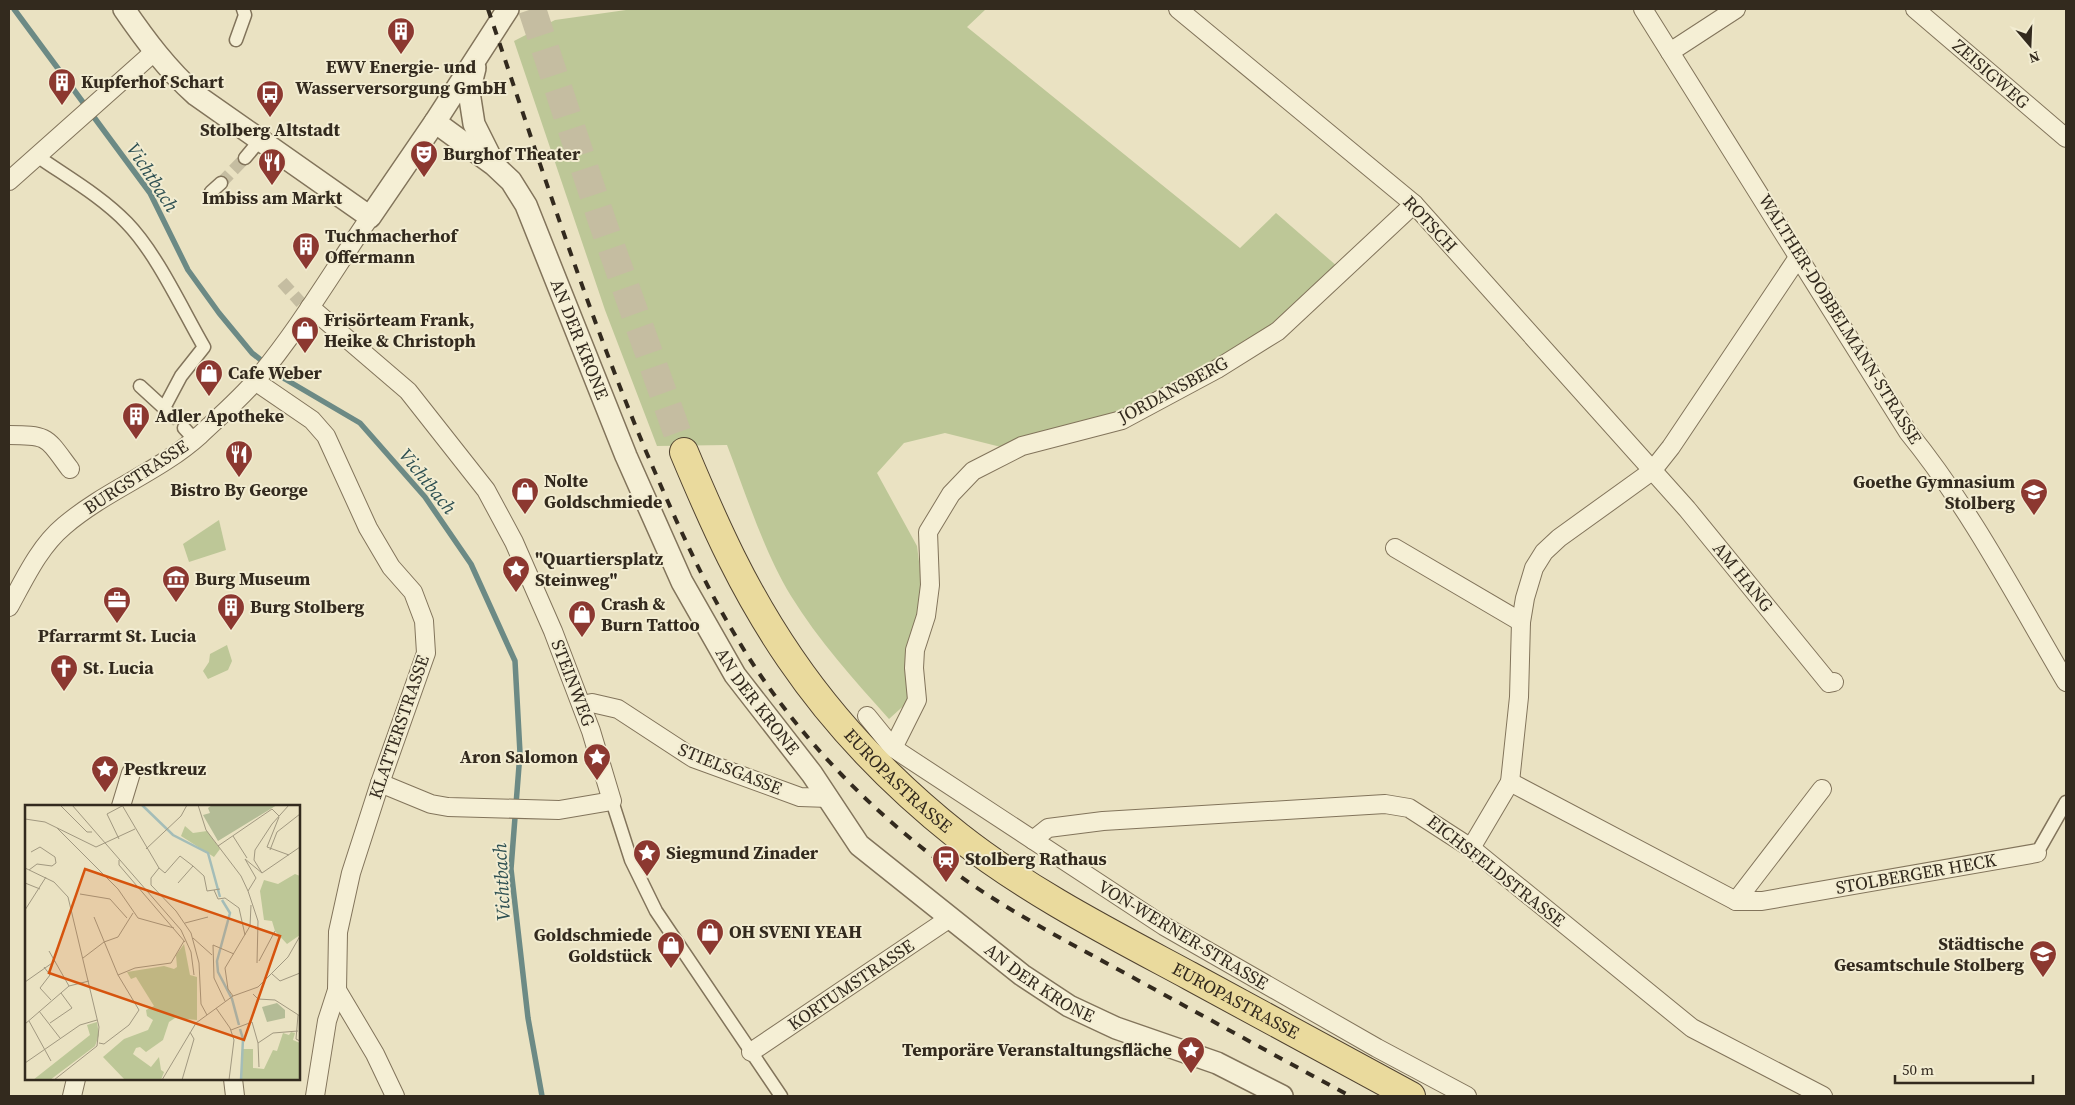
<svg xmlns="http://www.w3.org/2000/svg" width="2075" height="1105" font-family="'Source Serif 4',serif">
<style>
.green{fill:#bdc797}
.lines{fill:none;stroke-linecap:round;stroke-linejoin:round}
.stream{stroke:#6c8a85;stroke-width:5.5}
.pedestrian-tunnel{stroke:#c5bda1;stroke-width:12;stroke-dasharray:12 6;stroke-linecap:butt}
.primary-tunnel{stroke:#c5bda1;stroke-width:28;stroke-dasharray:28 14;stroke-linecap:butt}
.pedestrian-casing{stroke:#82745b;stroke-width:15}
.minor-casing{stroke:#82745b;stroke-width:20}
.tertiary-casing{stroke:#82745b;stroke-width:24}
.primary-casing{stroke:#50422f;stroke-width:30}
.pedestrian{stroke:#f5efd5;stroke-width:12}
.minor{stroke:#f5efd5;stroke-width:18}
.tertiary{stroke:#f5efd5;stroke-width:21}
.primary{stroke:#eada9d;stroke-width:28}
.rail{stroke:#332a1e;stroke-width:4;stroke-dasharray:9 9;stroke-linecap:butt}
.labels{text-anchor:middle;stroke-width:4;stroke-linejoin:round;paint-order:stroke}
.poi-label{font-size:18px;font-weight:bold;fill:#332a1e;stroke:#f2ecd1;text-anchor:start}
.street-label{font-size:18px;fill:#332a1e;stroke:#f2ecd1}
.water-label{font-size:19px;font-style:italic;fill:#2e5052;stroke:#f2ecd1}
.inset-river{fill:none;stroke:#a4bdb8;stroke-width:2.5}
.inset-road{fill:none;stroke:#a19880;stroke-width:1}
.view{fill:#d6540e;fill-opacity:0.15;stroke:#d6540e;stroke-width:2.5}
.inset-edge{fill:none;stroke:#332a1e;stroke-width:2.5}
</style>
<rect width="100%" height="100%" fill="#eae2c2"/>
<g class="green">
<path d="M633 9H986L967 27 1240 248 1276 213 1338 267 1273 324 1214 365 1120 415 1005 448 945 433 904 443 877 473 917 546 922 585 910 700 889 719C855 681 818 640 791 596 764 552 746 494 727 445L657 446 605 310 514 41 555 20Z"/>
<path d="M219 520 226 550 189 562 183 544Z"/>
<path d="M227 645 232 661 228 670 208 679 203 671 209 662 210 654Z"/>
</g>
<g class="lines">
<path class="stream" d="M14 9 150 193 188 270 219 313 252 353 285 379 360 423 425 497 471 564 515 661 520 753 511 869 528 1018 542 1096"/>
<g class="pedestrian-tunnel">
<path d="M221 183 245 158"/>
<path d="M282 282 301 303"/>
<path d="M169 413 184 428"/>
</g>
<path class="primary-tunnel" d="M532 9 602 221 684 452"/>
<g class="pedestrian-casing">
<g id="pedestrian">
<path d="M236 40 245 15 243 9"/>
<path d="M37 156C67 177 101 196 127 223 157 254 182 309 204 347L181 376 164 408 169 413"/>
<path d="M245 158 260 140"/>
<path d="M211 192 221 183"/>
<path d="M140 386 164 408"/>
<path d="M184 428 194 439"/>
<path d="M612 801 631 860 656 911 781 1096"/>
<path d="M2037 853 2066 802"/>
</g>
</g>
<g class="minor-casing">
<g id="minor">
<path d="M1178 9 1414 204 1687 509 1829 683 1834 682"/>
<path d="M1643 9 1908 432C1970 508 2016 597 2066 682"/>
<path d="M1915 9 2066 138"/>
<path d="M1670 52 1736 9"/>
<path d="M9 181 154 52"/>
<path d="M310 307 408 391 486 490 514 542 553 631 591 731 612 801 559 810 448 807 431 804 380 783"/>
<path d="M255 381 312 420 326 436 368 528 391 567 413 592 424 621 426 653 380 783 351 873 338 932 337 990 327 1021 315 1096"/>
<path d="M9 435C49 435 46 437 70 469"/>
<path d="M1395 548 1521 622"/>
<path d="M9 607C25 578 39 547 64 526 106 490 159 472 200 435 219 417 240 399 257 379 299 329 333 271 370 217"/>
<path d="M582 705 592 703 618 709 693 758 800 797 829 798"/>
<path d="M867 716 893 748 1164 926 1377 1048 1467 1096"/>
<path d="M893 748 917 700 914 668 915 650 926 616 930 585 928 532 951 494 973 471 1022 446 1122 420 1217 369 1278 331 1414 204"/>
<path d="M1510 782 1736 901H1762L2037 853"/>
<path d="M121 806 131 773"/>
<path d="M1033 840 1048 828 1103 821 1385 804 1409 808 1471 848 1692 1028 1823 1096"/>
<path d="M1471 848 1510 782 1519 697 1521 622 1525 598 1534 568 1544 552 1559 538 1652 471 1671 447 1799 256"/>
<path d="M1736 901 1822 789"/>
<path d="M337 990 375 1054 395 1096"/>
<path d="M751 1052 950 918"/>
<path d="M233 1079 235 1096"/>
<path d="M72 1096 76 1079"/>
</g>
</g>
<g class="tertiary-casing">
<g id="tertiary">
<path d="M124 9C146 41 167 69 196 95L370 217 435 122 508 9"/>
<path d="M475 68 469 92 474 124 493 162"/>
<path id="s1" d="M435 122 494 165 511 181 526 205 626 456 682 582 735 675 812 774 859 845 1022 975 1069 1006 1116 1028 1217 1063 1282 1096"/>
</g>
</g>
<g class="primary-casing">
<g id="primary">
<path id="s2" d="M684 452C715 526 744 591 790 658 835 724 895 786 958 836 1029 892 1112 934 1190 976 1264 1016 1338 1056 1411 1096"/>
</g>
</g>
<use href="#pedestrian" class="pedestrian"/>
<use href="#minor" class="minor"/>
<use href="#tertiary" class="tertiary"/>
<use href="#primary" class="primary"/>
<path class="rail" d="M488 9C538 157 585 305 645 449 673 514 701 579 738 640 791 729 866 808 950 869 1007 911 1070 943 1132 977 1205 1017 1278 1057 1350 1096"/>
</g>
<defs>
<g id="building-pin" transform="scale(1.4375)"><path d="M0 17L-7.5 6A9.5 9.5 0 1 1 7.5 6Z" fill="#8c3830" stroke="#f2ecd1"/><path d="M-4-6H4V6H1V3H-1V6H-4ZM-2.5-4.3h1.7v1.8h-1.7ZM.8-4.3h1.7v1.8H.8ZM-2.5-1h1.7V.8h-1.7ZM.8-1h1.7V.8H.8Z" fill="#fff"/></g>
<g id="bus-pin" transform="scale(1.4375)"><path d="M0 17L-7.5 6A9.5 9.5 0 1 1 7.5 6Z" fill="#8c3830" stroke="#f2ecd1"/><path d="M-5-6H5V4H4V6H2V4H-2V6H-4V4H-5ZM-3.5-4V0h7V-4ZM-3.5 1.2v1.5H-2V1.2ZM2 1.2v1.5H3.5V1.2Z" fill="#fff"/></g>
<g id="theatre-pin" transform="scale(1.4375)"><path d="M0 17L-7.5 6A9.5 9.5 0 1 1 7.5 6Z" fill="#8c3830" stroke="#f2ecd1"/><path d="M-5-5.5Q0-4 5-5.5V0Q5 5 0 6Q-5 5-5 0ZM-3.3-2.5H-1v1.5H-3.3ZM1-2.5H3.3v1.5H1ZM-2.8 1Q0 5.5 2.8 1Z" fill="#fff"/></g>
<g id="restaurant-pin" transform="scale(1.4375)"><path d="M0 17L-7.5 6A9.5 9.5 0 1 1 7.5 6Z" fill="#8c3830" stroke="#f2ecd1"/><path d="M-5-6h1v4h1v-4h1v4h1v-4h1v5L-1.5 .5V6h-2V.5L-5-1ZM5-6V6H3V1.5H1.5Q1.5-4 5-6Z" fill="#fff"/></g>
<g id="shop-pin" transform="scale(1.4375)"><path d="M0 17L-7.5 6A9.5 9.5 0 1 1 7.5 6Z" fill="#8c3830" stroke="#f2ecd1"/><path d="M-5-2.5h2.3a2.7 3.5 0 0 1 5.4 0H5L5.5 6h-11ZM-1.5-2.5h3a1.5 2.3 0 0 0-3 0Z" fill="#fff"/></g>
<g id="school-pin" transform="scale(1.4375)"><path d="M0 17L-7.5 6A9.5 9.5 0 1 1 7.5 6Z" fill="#8c3830" stroke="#f2ecd1"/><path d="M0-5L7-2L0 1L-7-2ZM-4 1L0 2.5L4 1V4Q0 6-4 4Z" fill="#fff"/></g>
<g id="sight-pin" transform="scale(1.4375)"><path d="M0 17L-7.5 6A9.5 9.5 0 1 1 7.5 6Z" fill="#8c3830" stroke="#f2ecd1"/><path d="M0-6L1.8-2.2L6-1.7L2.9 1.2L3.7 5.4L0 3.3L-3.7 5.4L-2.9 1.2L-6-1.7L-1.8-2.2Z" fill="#fff"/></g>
<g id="museum-pin" transform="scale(1.4375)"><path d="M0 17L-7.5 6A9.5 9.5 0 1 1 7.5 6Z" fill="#8c3830" stroke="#f2ecd1"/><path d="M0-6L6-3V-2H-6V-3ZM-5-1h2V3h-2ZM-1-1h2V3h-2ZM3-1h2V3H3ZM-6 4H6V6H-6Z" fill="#fff"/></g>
<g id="office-pin" transform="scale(1.4375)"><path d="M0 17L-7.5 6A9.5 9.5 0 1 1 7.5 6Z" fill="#8c3830" stroke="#f2ecd1"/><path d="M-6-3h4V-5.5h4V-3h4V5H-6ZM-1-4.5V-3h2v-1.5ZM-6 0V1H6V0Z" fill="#fff"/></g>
<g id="church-pin" transform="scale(1.4375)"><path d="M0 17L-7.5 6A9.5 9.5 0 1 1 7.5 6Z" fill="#8c3830" stroke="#f2ecd1"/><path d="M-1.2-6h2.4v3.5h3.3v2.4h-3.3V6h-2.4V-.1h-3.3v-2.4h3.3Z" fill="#fff"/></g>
<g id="station-pin" transform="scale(1.4375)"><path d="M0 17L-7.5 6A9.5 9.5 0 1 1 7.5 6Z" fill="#8c3830" stroke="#f2ecd1"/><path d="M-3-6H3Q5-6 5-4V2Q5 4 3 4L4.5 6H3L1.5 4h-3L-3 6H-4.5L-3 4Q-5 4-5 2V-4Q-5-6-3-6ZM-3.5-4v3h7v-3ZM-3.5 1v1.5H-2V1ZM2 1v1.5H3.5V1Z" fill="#fff"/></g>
</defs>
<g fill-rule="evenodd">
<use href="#building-pin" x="401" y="31"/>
<use href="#building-pin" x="62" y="82"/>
<use href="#bus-pin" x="270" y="94"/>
<use href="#theatre-pin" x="424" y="154"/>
<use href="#restaurant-pin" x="272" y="162"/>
<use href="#building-pin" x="306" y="246"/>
<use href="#shop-pin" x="305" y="330"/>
<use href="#shop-pin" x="209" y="373"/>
<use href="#building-pin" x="136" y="416"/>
<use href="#restaurant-pin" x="239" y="454"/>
<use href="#shop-pin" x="525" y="491"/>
<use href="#school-pin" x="2034" y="492"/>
<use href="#sight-pin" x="516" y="569"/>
<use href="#museum-pin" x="176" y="579"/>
<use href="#office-pin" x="117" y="600"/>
<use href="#building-pin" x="231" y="607"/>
<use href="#shop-pin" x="582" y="614"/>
<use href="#church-pin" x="64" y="668"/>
<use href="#sight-pin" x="597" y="757"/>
<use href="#sight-pin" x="105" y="769"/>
<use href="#sight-pin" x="647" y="853"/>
<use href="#station-pin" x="946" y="859"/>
<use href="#shop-pin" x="710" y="932"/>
<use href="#shop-pin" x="671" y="945"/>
<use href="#school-pin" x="2043" y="954"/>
<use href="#sight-pin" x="1191" y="1050"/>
</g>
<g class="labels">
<g class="poi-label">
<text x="401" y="73" text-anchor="middle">EWV Energie- und<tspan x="401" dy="21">Wasserversorgung GmbH</tspan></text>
<text x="81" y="88">Kupferhof Schart</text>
<text x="270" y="136" text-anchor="middle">Stolberg Altstadt</text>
<text x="443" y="160">Burghof Theater</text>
<text x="272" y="204" text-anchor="middle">Imbiss am Markt</text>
<text x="325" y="242">Tuchmacherhof<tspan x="325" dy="21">Offermann</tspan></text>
<text x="324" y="326">Frisörteam Frank,<tspan x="324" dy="21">Heike &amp; Christoph</tspan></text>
<text x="228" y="379">Cafe Weber</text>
<text x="155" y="422">Adler Apotheke</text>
<text x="544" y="487">Nolte<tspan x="544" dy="21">Goldschmiede</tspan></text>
<text x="2015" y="488" text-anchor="end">Goethe Gymnasium<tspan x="2015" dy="21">Stolberg</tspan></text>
<text x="239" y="496" text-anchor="middle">Bistro By George</text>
<text x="535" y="565">"Quartiersplatz<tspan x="535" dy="21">Steinweg"</tspan></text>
<text x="195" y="585">Burg Museum</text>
<text x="601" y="610">Crash &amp;<tspan x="601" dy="21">Burn Tattoo</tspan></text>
<text x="250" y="613">Burg Stolberg</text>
<text x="117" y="642" text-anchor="middle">Pfarrarmt St. Lucia</text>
<text x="83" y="674">St. Lucia</text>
<text x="578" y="763" text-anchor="end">Aron Salomon</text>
<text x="124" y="775">Pestkreuz</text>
<text x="666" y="859">Siegmund Zinader</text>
<text x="965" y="865">Stolberg Rathaus</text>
<text x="729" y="938">OH SVENI YEAH</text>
<text x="652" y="941" text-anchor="end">Goldschmiede<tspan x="652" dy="21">Goldstück</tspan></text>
<text x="2024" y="950" text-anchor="end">Städtische<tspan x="2024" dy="21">Gesamtschule Stolberg</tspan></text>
<text x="1172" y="1056" text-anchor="end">Temporäre Veranstaltungsfläche</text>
</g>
<g class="street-label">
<text transform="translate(1991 74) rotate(41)" y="6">ZEISIGWEG</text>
<text transform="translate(1430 224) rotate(47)" y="6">ROTSCH</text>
<text transform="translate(1840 319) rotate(58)" y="6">WALTHER-DOBBELMANN-STRASSE</text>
<text dy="6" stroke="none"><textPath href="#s1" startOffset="269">AN DER KRONE</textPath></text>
<text transform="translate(1173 390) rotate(-28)" y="6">JORDANSBERG</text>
<text transform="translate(136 477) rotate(-33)" y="6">BURGSTRASSE</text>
<text transform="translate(1743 577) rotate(51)" y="6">AM HANG</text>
<text transform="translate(573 683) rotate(69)" y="6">STEINWEG</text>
<text dy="6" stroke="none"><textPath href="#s1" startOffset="674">AN DER KRONE</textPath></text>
<text transform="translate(399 727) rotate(-71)" y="6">KLATTERSTRASSE</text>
<text transform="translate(730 769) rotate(22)" y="6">STIELSGASSE</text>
<text dy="6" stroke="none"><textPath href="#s2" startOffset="396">EUROPASTRASSE</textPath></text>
<text transform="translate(1496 871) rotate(38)" y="6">EICHSFELDSTRASSE</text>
<text transform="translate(1916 874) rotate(-10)" y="6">STOLBERGER HECK</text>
<text transform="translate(1183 935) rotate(31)" y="6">VON-WERNER-STRASSE</text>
<text dy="6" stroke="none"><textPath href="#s1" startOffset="1078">AN DER KRONE</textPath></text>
<text transform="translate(851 985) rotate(-34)" y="6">KORTUMSTRASSE</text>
<text dy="6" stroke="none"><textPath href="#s2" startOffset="801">EUROPASTRASSE</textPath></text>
</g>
<g class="water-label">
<text transform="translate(153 177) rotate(57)" y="7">Vichtbach</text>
<text transform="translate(428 481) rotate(51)" y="7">Vichtbach</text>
<text transform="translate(501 882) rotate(-93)" y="7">Vichtbach</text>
</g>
</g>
<g transform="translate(25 805)">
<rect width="275" height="275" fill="#eae2c2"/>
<path d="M160 21 168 28 182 26 195 44 189 52 156 31ZM270 69 275 71V130L262 139 250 126 247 116 239 115 235 86 239 75 253 79ZM159 139 165 170 172 172V215L150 213 144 217 138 235 121 247 115 242 111 243 108 249 126 262 134 252 136 265 139 267 136 275H100L78 252 99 234 123 225 128 215 122 211 121 205 129 201 111 172 106 174 102 167 139 161 149 164 152 162 151 150ZM72 217 74 230 70 241 25 275H8L65 230 62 220ZM266 227 270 228 268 235 275 238V275H216L217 244H228V263L239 264 248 245 252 246 258 228 264 230Z" fill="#bdc797"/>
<path d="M187 0H252L193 36 178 10 185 8 183 3ZM252 198 260 205V213L242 217 237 202Z" fill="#b4bc96"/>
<path class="inset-river" d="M117 0 148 30 183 48 195 92M197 95 205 108 192 156 193 167 207 194 214 220M215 224 218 234 216 275"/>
<path class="inset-road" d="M35 0 62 27H67M47 0 156 125 166 147 169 170M97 0 134 63 140 68 155 51 168 61 153 78M173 0 181 25 216 71 223 86 233 116 232 158M254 12 242 42 264 50M0 14 20 17 71 42 110 24M32 23 93 84 113 113 149 123M208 31 222 53M94 34 82 9 97 1M193 41 247 4 254 11M121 44 156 11 162 0M245 45 252 27 275 9M94 55V60L160 137M168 61 179 71 182 86 195 84M0 63 29 77 43 92 74 222 72 241 29 275M134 63 126 73V80L151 106 166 128 174 158 176 199 182 210M4 65 12 59 27 61 31 58 30 52 15 42 6 47M237 68 275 42M0 78 15 84M189 85 193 94 200 93 214 103 220 130M223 86 231 73 220 54 237 68 229 55 230 45 247 19 264 0M55 89 85 94 102 113M0 105 21 72M69 112 93 170 114 205 104 220 79 239 74 238M160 118 183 112M168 133 187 150M24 146 44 181M58 153 79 137 93 132 108 108M234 156 250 126M19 162 25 170 15 183 26 195M247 169 255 176 275 168M93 170 110 163 146 158 159 136M0 177 30 156M228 189 233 194 250 195 275 211M208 191 203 184 200 163 225 121 226 100M200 196 189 173 188 140 209 149M191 203 205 223 209 235 204 275M14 206 35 233M273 210 271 234 275 236M4 216 26 256M25 218 47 203 36 188M0 219 44 181 64 176M206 225 227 217 233 238 234 262M233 238 248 228 273 226M0 258 55 220 72 215M137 275 171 218 208 191 233 182 263 152 275 131M157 275 169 234 165 227"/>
<path class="view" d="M60 64 255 131 219 235 24 168Z"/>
<rect width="275" height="275" class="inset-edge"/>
</g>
<rect width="2075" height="1105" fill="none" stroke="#332a1e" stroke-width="20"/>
<g transform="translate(2030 45) rotate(161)" stroke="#f2ecd1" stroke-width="4" paint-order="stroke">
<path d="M0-4L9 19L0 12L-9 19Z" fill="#332a1e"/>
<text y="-8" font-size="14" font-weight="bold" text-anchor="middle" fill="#332a1e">N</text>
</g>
<path d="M1895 1075v8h138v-8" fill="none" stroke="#332a1e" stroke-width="2.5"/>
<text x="1902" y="1075" font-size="15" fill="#332a1e" stroke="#f2ecd1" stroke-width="4" paint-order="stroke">50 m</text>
</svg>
